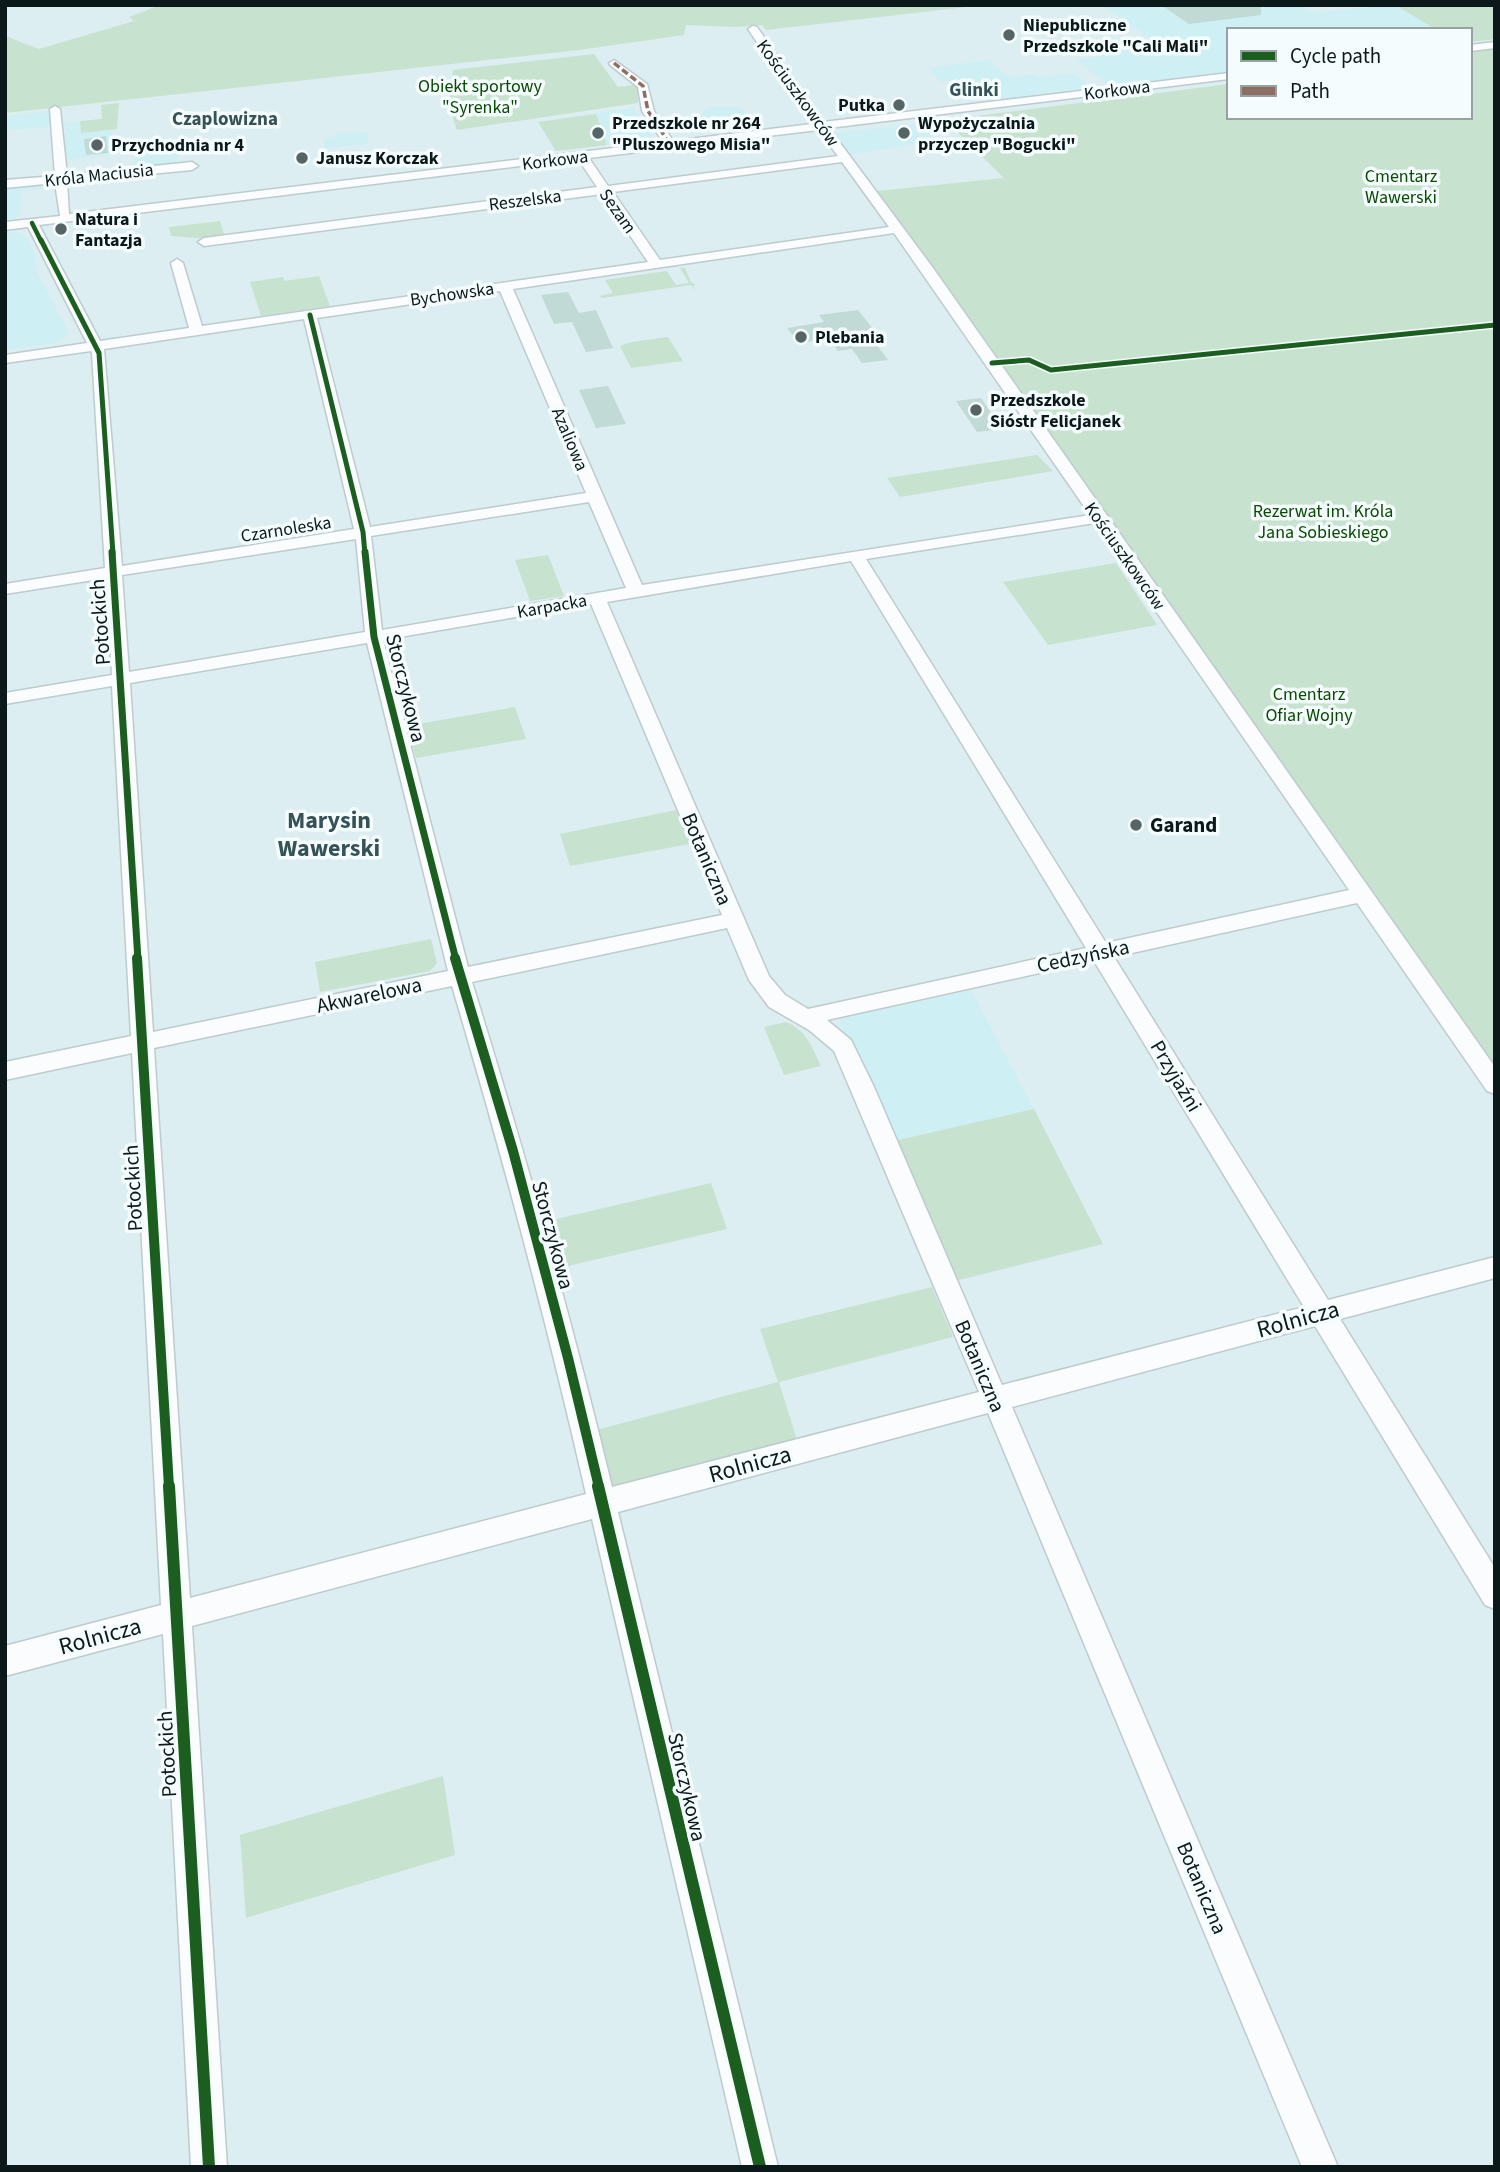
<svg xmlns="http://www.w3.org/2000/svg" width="1500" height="2172" font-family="'Source Sans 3',sans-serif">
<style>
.built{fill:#ceeff3}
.green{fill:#c7e2ce}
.building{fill:#c1dad6}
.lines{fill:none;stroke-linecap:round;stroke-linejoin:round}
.minor-casing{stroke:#bdcbce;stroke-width:3}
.minor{fill:#fafcfd;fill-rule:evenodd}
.quiet{stroke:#8d6e63;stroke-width:3.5;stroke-dasharray:7 3.5;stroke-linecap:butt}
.cycleway-far4-casing{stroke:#f5fcfd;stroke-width:6}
.cycleway-far3-casing{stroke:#f5fcfd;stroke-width:8}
.cycleway-far2-casing{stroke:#f5fcfd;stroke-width:10}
.cycleway-far1-casing{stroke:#f5fcfd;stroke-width:14}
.cycleway-casing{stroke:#f5fcfd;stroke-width:17}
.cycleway-far4{stroke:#1b5e20;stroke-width:4.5}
.cycleway-far3{stroke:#1b5e20;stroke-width:5}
.cycleway-far2{stroke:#1b5e20;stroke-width:7}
.cycleway-far1{stroke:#1b5e20;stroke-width:10}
.cycleway{stroke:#1b5e20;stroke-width:12}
.poi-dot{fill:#556465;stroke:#f5fcfd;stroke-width:2.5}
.labels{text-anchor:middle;stroke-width:7;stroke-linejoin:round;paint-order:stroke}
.far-poi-label{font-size:18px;font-weight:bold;fill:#0c191a;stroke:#f5fcfd;text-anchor:start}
.far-park-label{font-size:18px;fill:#084b00;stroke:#f5fcfd}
.far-street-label{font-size:18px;fill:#0c191a;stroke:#f5fcfd}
.far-neighbourhood-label{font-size:19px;font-weight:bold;fill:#355257;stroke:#f5fcfd}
.street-label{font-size:21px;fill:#0c191a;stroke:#f5fcfd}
.poi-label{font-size:21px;font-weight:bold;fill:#0c191a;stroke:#f5fcfd;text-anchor:start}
.quarter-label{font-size:24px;font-weight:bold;fill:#355257;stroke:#f5fcfd}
.near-street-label{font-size:24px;fill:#0c191a;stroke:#f5fcfd}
</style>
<rect width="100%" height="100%" fill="#dceef1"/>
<g class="built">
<path d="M1102 5H1302L1312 13 1395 5 1437 30H1229V71L1110 86 1076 60 1099 57 1097 54 1163 48Z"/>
<path d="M989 60 1009 77 1033 74 1040 77 1073 73 1091 87 988 101 969 79 941 82 928 68Z"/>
<path d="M710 107H740L749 117 705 119 702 112Z"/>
<path d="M633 108 656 139 556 151 538 122Z"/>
<path d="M49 111 52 121 48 127 5 130V116Z"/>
<path d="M80 121 81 133 111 130 115 154 67 160 64 123Z"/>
<path d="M918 124 936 140 850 155 836 135 837 132Z"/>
<path d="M367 132 368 144 324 148 325 138 334 137 335 133Z"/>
<path d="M169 150V155L178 154 177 163 133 165 136 157 145 156 147 152Z"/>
<path d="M57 181V187L21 191 20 217 5 220V187Z"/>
<path d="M16 232 25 236 34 252 36 270 69 333 56 343 5 350V234Z"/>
<path d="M971 990 1034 1109 894 1141 838 1019Z"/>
</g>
<g class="green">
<path d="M160 5H984L766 30 762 25 736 27 686 25 684 35 579 50 5 113V36L39 49 134 21 129 17Z"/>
<path d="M1395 5H1495V39L1470 42V30H1437Z"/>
<path d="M1495 49V1068L877 191 1004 178 945 120 1229 84V117H1470V52Z"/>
<path d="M594 54 618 87 634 85 638 88V103L457 130 449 107 453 70Z"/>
<path d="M119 103 117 129 81 133 80 121 102 119 101 105Z"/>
<path d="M596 114 607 145 556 151 538 122Z"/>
<path d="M220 221 225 237 207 239 171 236 169 227Z"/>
<path d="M680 268H685L691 282 696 285 693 286 696 291 691 285 602 298 600 296 613 293 605 280 667 271 676 285 689 283Z"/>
<path d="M319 276 330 306 261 316 250 282 283 277 284 281Z"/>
<path d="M668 337 683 361 631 368 620 346 632 342Z"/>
<path d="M1037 455 1053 471 900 497 887 478Z"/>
<path d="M548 555 564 596 530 601 515 560Z"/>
<path d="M1116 563 1157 625 1048 645 1003 582Z"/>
<path d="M515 707 526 739 416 758 407 726Z"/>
<path d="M676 810 690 844 570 866 560 834Z"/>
<path d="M431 939 437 963 430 971 320 992 315 962Z"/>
<path d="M786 1022C807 1031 812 1047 821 1066L784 1075 764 1027Z"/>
<path d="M1034 1109 1103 1244 955 1281 894 1141Z"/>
<path d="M711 1183 727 1229 559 1268 548 1221Z"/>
<path d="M932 1287 953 1337 779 1382 797 1440 610 1488 596 1430 778 1382 760 1329Z"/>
<path d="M443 1776 455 1855 246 1918 240 1835Z"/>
</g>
<g class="building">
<path d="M1161 5H1261V15L1189 24Z"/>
<path d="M106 136 108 153 86 155 84 139Z"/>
<path d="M568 292 579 313 596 310 613 348 586 352 572 322 554 324 541 295Z"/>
<path d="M858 310 885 344 877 345 888 360 862 363 852 349 838 351 829 339 799 343 787 328 824 322 819 315Z"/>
<path d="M608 386 626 424 596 428 579 390Z"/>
<path d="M981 398 1002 429 977 432 956 401Z"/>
</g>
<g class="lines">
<g class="minor-casing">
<g id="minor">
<path d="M753 26 757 27 823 122 1229 73V79L829 128 933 268 1495 1067V1094L1487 1091 1357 903 1114 957 1328 1300 1495 1257V1278L1340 1319 1495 1568V1609L1485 1605 1315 1326 1012 1407 1338 2167H1302L988 1413 618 1512 778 2167H742L592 1519 192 1626 227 2167H191L163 1634 5 1676V1646L161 1605 132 1053 5 1080V1062L131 1036 112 686 5 704V693L112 675 106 578 5 594V584L105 568 92 353 91 351 5 363V355L87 343 28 227 5 230V222L60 216 55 183 5 188V180L55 176 50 109 55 106 60 109 67 175 192 162 198 166 192 170 67 182 69 214 663 142 642 111 638 87 610 65 609 63 614 60 647 84 654 111 673 141 812 124 748 29ZM818 130 838 156 608 186 589 158ZM578 159 597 187 204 238 198 242 204 246 602 194 648 262 202 326 183 263 177 259 171 263 189 328 100 341 39 225ZM842 162 889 227 660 260 613 192ZM894 233 1090 515 642 585 513 289ZM500 291 586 493 370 527 317 318ZM304 319 354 529 122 566 104 349ZM589 502 626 588 382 630 371 536ZM1095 523 1349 890 1106 943 866 559ZM356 539 365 632 129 672 122 575ZM851 561 1086 948 808 1009 785 995 769 976 607 602ZM591 604 722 915 468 967 383 640ZM367 643 448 971 153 1032 130 683ZM727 928 749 980 769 1007 809 1030 834 1051 979 1392 612 1487C571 1317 524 1149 472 982ZM1094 961 1304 1307 1002 1385 874 1087 851 1040 827 1020ZM452 986C502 1154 547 1323 586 1494L190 1598 154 1048Z"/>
<path d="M1495 42V48L1470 51V45Z"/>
</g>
</g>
<use href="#minor" class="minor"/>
<path class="quiet" d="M614 63 643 86 648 111 671 146"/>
<g class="cycleway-far4-casing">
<path id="cycleway-far4" d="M32 223 41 241"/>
</g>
<g class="cycleway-far3-casing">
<g id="cycleway-far3">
<path d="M41 240 99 353 113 554"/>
<path d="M310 315 363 532 365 554"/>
<path d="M992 363 1029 360 1051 370 1495 325"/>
</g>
</g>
<g class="cycleway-far2-casing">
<g id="cycleway-far2">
<path d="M112 552 138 960"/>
<path d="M365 552 374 637 456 960"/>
</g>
</g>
<g class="cycleway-far1-casing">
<g id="cycleway-far1">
<path d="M137 958 169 1487"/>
<path d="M455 958 513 1151 568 1358 599 1487"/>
</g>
</g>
<g class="cycleway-casing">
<g id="cycleway">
<path d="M169 1486 209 2167"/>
<path d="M598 1486 760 2167"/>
</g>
</g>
<use href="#cycleway-far4" class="cycleway-far4"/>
<use href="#cycleway-far3" class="cycleway-far3"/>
<use href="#cycleway-far2" class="cycleway-far2"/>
<use href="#cycleway-far1" class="cycleway-far1"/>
<use href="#cycleway" class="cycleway"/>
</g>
<g class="poi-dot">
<circle cx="1009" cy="35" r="7"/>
<circle cx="899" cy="105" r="7"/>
<circle cx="598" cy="133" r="7"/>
<circle cx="904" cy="133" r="7"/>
<circle cx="97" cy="145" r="7"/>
<circle cx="302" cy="158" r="7"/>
<circle cx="61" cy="229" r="7"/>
<circle cx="801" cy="337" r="7"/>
<circle cx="976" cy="410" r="7"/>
<circle cx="1136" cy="825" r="7"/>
</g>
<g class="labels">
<g class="far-poi-label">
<text x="1023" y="31">Niepubliczne<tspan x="1023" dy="21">Przedszkole "Cali Mali"</tspan></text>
<text x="885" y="111" text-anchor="end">Putka</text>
<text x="612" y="129">Przedszkole nr 264<tspan x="612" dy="21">"Pluszowego Misia"</tspan></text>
<text x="918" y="129">Wypożyczalnia<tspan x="918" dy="21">przyczep "Bogucki"</tspan></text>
<text x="111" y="151">Przychodnia nr 4</text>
<text x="316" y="164">Janusz Korczak</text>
<text x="75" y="225">Natura i<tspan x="75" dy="21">Fantazja</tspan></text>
<text x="815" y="343">Plebania</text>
<text x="990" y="406">Przedszkole<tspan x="990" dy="21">Sióstr Felicjanek</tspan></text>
</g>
<g class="far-park-label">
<text x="480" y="92">Obiekt sportowy<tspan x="480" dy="21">"Syrenka"</tspan></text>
<text x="1401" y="182">Cmentarz<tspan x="1401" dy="21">Wawerski</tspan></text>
<text x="1323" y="517">Rezerwat im. Króla<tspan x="1323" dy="21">Jana Sobieskiego</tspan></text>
<text x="1309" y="700">Cmentarz<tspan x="1309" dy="21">Ofiar Wojny</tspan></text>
</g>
<g class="far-street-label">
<text transform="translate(1117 90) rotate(-7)" y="6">Korkowa</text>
<text transform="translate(798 93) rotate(54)" y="6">Kościuszkowców</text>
<text transform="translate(555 160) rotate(-7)" y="6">Korkowa</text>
<text transform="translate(99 175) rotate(-6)" y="6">Króla Maciusia</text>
<text transform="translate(525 200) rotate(-7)" y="6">Reszelska</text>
<text transform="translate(618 211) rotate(55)" y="6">Sezam</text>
<text transform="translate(452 294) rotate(-8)" y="6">Bychowska</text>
<text transform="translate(570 439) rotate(67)" y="6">Azaliowa</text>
<text transform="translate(286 529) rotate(-9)" y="6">Czarnoleska</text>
<text transform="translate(1125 556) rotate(55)" y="6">Kościuszkowców</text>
<text transform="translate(552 606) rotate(-10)" y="6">Karpacka</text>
</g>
<g class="far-neighbourhood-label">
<text x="974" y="96">Glinki</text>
<text x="225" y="125">Czaplowizna</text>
</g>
<g class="street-label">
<text transform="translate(100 622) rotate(-94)" y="7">Potockich</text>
<text transform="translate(406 688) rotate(76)" y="7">Storczykowa</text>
<text transform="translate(707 859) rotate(67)" y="7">Botaniczna</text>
<text transform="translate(1083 956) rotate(-12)" y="7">Cedzyńska</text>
<text transform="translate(369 995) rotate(-12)" y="7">Akwarelowa</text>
<text transform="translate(1176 1076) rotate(59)" y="7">Przyjaźni</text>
<text transform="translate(133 1188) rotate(-93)" y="7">Potockich</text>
<text transform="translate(553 1235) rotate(75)" y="7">Storczykowa</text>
<text transform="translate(980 1366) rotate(67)" y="7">Botaniczna</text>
<text transform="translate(167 1754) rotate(-93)" y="7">Potockich</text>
<text transform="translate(687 1787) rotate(77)" y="7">Storczykowa</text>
<text transform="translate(1202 1888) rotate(67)" y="7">Botaniczna</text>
</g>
<g class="poi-label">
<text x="1150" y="832">Garand</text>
</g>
<g class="quarter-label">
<text x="329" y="828">Marysin<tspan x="329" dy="28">Wawerski</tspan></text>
</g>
<g class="near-street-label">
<text transform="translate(1298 1319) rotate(-15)" y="8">Rolnicza</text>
<text transform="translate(750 1464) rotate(-15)" y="8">Rolnicza</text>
<text transform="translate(100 1636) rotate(-15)" y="8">Rolnicza</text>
</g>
</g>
<rect width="1500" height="2172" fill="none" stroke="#0c191a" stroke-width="14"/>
<rect x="1227" y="28" width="245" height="91" fill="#f5fcfd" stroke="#98a1a2" stroke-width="2"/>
<rect x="1241" y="51" width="35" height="10" fill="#1b5e20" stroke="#98a1a2" stroke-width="2"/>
<text x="1290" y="63" font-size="21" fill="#0c191a">Cycle path</text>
<rect x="1241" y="86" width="35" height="10" fill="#8d6e63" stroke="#98a1a2" stroke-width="2"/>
<text x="1290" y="98" font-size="21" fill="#0c191a">Path</text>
</svg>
